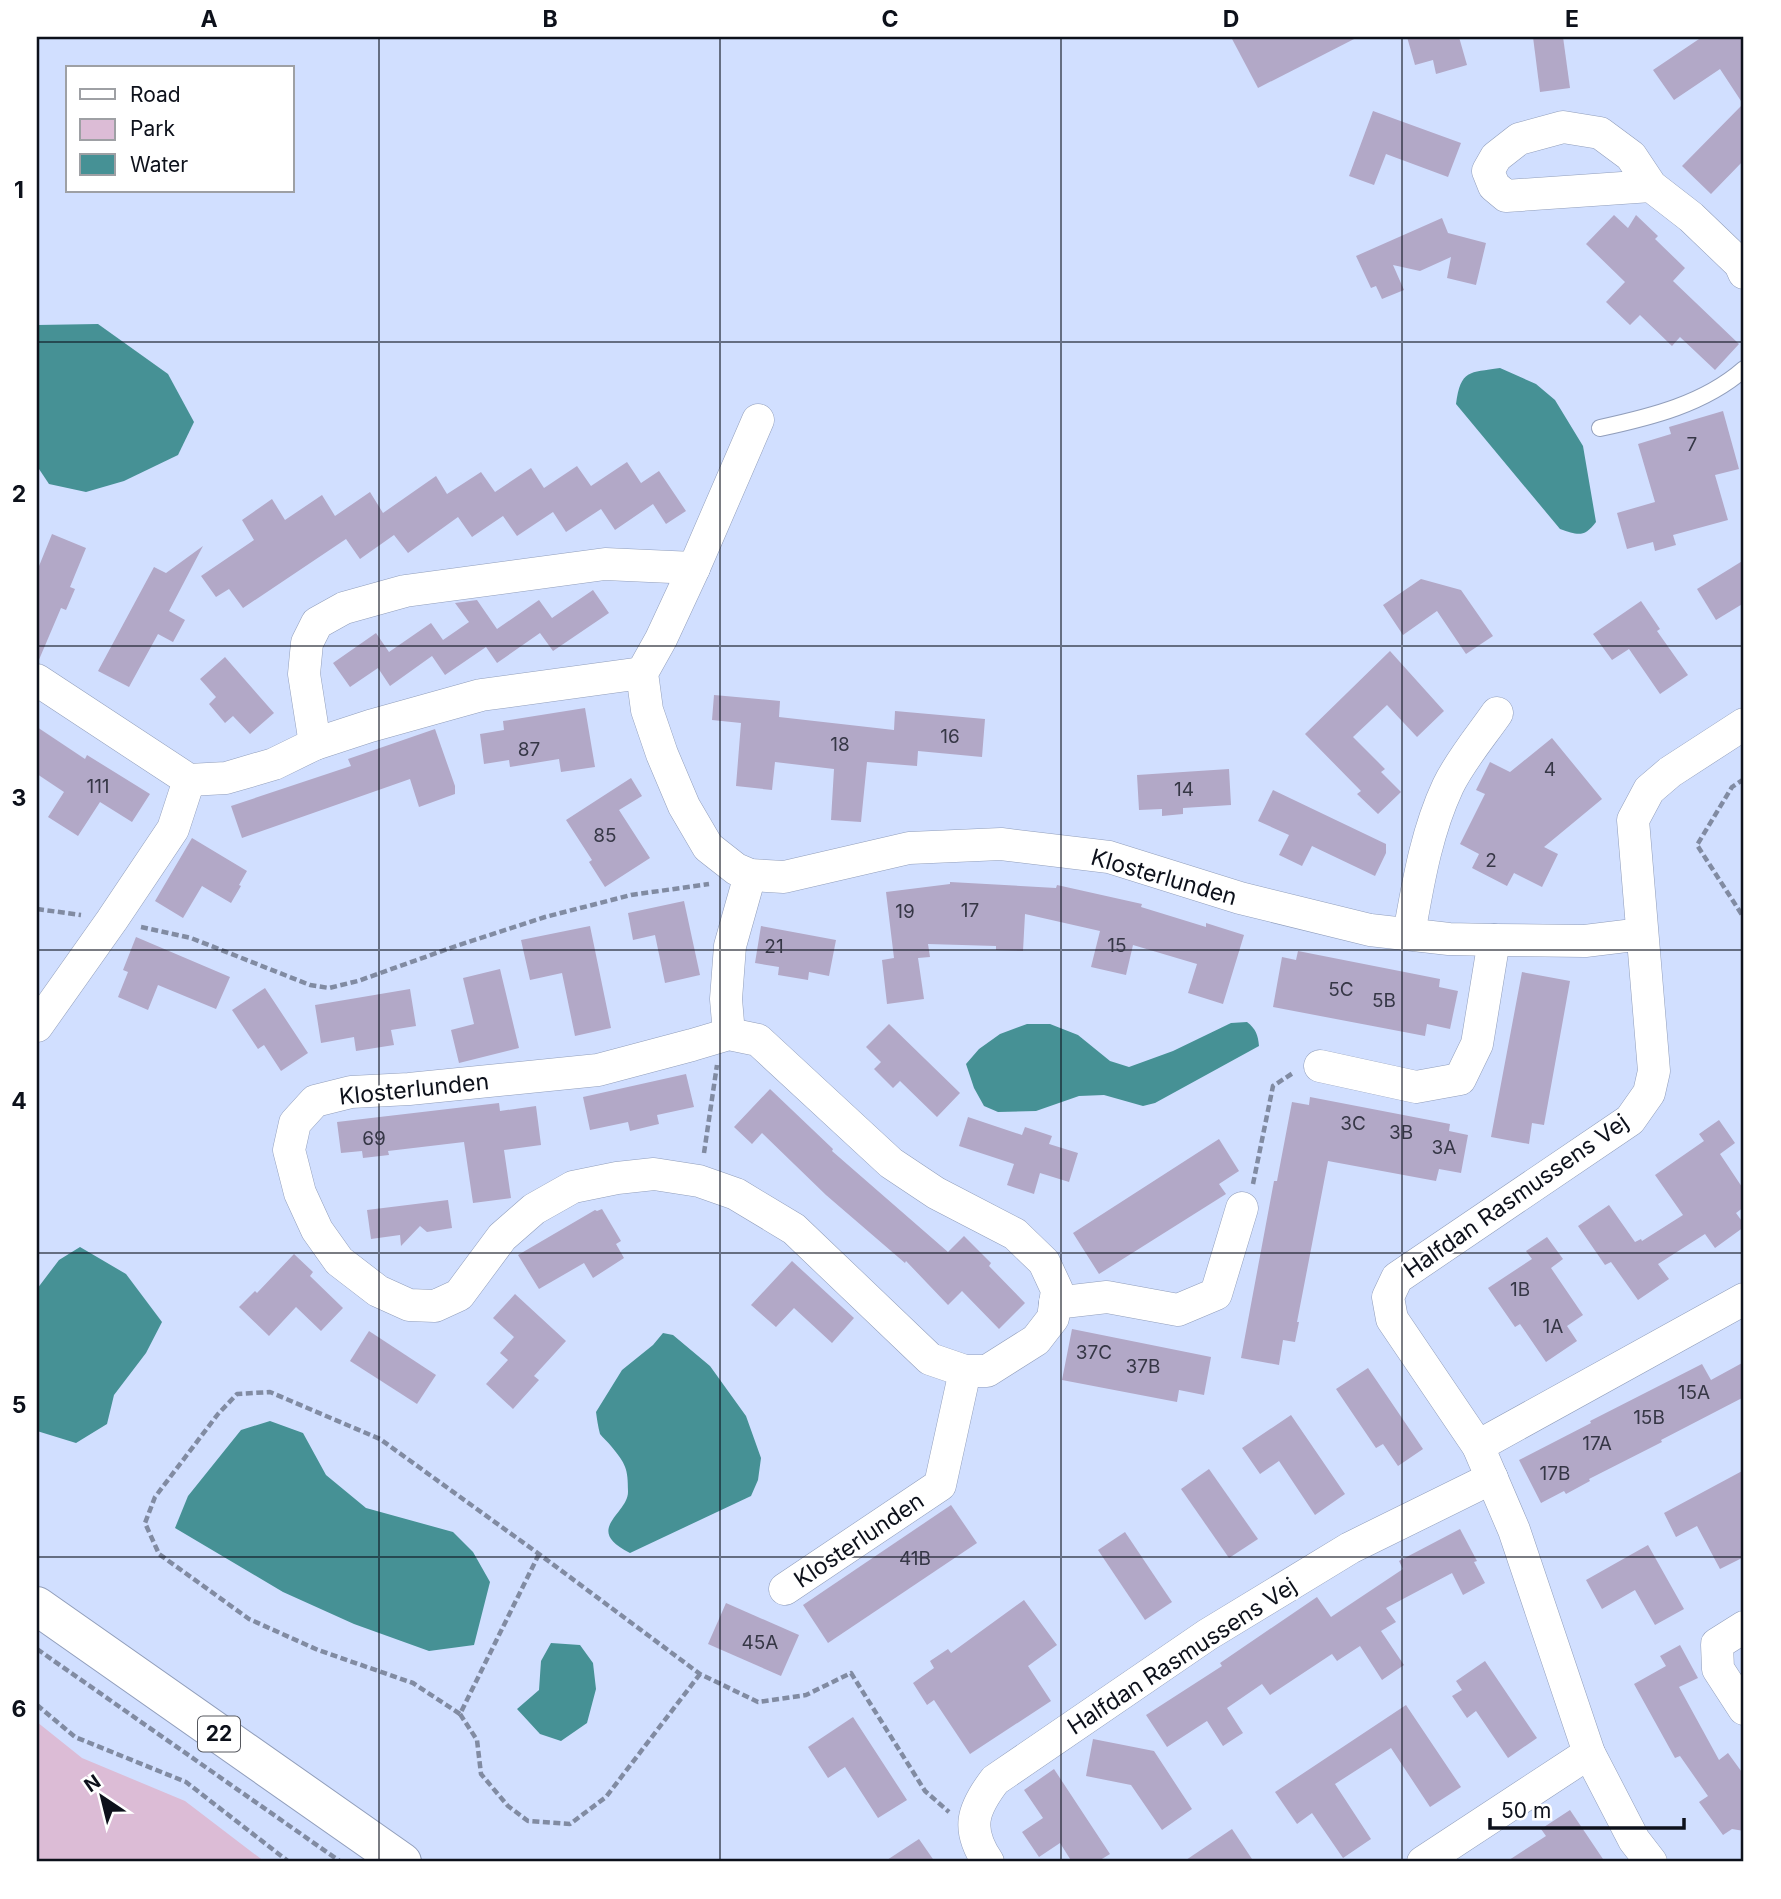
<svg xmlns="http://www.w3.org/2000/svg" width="1781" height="1899" font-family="Inter,sans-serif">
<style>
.green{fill:#dcbcd6}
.water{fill:#469195}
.building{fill:#b2a8c7}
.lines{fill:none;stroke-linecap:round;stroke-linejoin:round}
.service-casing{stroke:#919ebb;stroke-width:18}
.minor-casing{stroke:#919ebb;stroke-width:33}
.primary-casing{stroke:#919ebb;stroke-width:40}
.path{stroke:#818ba2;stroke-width:4.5;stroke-dasharray:7 3.5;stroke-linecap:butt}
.service{stroke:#fff;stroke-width:16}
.minor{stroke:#fff;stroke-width:32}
.primary{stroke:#fff;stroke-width:38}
.grid{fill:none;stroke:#0d111b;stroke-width:2;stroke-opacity:0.55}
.labels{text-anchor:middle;stroke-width:5;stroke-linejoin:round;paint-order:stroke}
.number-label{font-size:19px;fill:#363746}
.shield{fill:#fff;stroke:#56585f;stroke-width:2}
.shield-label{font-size:21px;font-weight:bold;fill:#0d111b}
.street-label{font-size:23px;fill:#0d111b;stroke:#fff}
.neatline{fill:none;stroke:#0d111b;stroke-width:2.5}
.grid-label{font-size:23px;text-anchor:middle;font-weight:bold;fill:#0d111b}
</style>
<rect width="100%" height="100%" fill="#d1dfff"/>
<path class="green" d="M37 1722 82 1758 185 1801 265 1862H37Z"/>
<g class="water">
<path d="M98 324 168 374 194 422 178 455 124 481 86 492 49 484 37 466V325Z"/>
<path d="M1500 368 1536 384 1555 400 1583 446 1596 522C1584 538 1578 535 1560 529L1456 404C1461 369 1469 373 1500 368Z"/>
<path d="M1247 1022C1256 1029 1258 1035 1259 1046L1155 1103 1143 1106 1104 1095 1079 1096 1036 1111 998 1112 984 1106 974 1088 966 1064 979 1049 1000 1034 1027 1024H1050L1078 1035 1110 1061 1129 1067 1173 1051 1231 1023Z"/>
<path d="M80 1247 126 1274 162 1322 146 1353 114 1395 107 1424 76 1443 37 1431V1289L59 1260Z"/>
<path d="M663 1333 673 1335 710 1366 746 1416 761 1458 758 1480 751 1496 630 1553C582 1529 629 1514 628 1491 628 1469 626 1464 611 1446 608 1442 603 1438 600 1434 598 1427 597 1419 596 1412L622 1370 653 1345Z"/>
<path d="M270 1421 303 1433 326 1475 366 1508 453 1532 473 1552 490 1582 474 1645 429 1651 354 1624 283 1592 175 1528 188 1496 241 1430Z"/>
<path d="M551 1643 580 1645 593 1663 596 1689 587 1723 561 1741 540 1734 517 1709 539 1690 541 1661Z"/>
</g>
<g class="building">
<path d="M1231 37H1358L1258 88Z"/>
<path d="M1407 37H1459L1467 65 1436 74 1433 60 1415 65Z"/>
<path d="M1533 37H1563L1570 88 1540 92Z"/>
<path d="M1702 37H1744V160L1711 194 1682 166 1743 104 1720 69 1674 100 1653 70Z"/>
<path d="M1373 111 1461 143 1448 177 1386 154 1374 185 1349 176Z"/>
<path d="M1614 215 1628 228 1636 215 1658 236 1655 239 1685 268 1673 281 1739 344 1715 370 1680 337 1672 346 1640 315 1630 325 1606 302 1625 282 1586 244Z"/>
<path d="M1442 218 1448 233 1486 243 1476 285 1447 278 1451 257 1420 271 1393 265 1404 290 1382 299 1376 286 1371 288 1356 256Z"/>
<path d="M1723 411 1739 469 1715 475 1728 520 1673 535 1676 545 1655 551 1653 542 1627 549 1617 513 1655 502 1638 444 1671 434 1669 427Z"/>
<path d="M627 462 641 483 659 471 686 511 666 524 653 504 615 530 601 509 566 532 553 512 517 536 503 516 472 537 458 517 408 553 394 535 360 559 346 539 243 608 229 589 216 597 201 576 254 540 242 520 272 499 285 520 322 495 335 516 370 492 383 513 436 476 447 494 481 472 495 492 531 468 544 488 577 466 591 486Z"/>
<path d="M52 534 86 548 70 587 75 589 66 610 61 608 38 662H37V571Z"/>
<path d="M203 546 169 611 185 620 173 642 158 634 129 687 98 671 154 567 166 573Z"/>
<path d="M1744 560V603L1716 620 1697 589Z"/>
<path d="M1421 579 1461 590 1493 636 1466 654 1437 611 1403 635 1383 605Z"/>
<path d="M593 590 609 613 553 651 540 633 497 663 486 647 445 675 432 656 390 686 378 668 350 687 333 663 376 633 389 652 431 623 443 640 469 622 455 603 477 600 497 629 539 600 552 618Z"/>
<path d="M1641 601 1660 629 1657 631 1688 675 1660 694 1629 649 1612 660 1593 634Z"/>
<path d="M1390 651 1444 711 1417 737 1387 705 1353 737 1385 769 1381 772 1401 792 1378 814 1357 794 1361 791 1305 734Z"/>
<path d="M225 657 274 713 250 734 233 716 225 723 209 704 216 697 200 679Z"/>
<path d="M714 695 780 701 779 717 894 730 895 711 985 719 982 757 918 751 917 766 867 762 861 822 831 820 834 769 775 762 772 790 736 786 741 723 712 720Z"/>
<path d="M585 708 595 767 561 772 559 759 510 767 509 760 484 764 480 734 504 730 503 721Z"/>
<path d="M37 727 85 759 87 755 150 794 132 822 100 802 78 836 48 817 64 792 37 774Z"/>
<path d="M435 729 455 786V794L419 807 410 779 242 838 231 806 351 766 348 759Z"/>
<path d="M1552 738 1602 799 1544 847 1558 854 1542 887 1514 873 1507 886 1472 868 1479 854 1460 844 1485 794 1476 790 1490 762 1510 772Z"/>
<path d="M1229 769 1231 805 1183 808V814L1162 816V809L1139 810 1137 775Z"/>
<path d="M631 778 642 796 619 810 650 858 605 887 589 862 592 860 566 820Z"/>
<path d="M1273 790 1386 844V853L1375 876 1312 846 1302 866 1279 855 1289 835 1258 821Z"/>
<path d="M192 838 247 871 239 885 241 886 231 903 202 886 183 918 155 901Z"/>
<path d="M950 882 1056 888 1057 885 1142 904 1141 907 1206 927V923L1244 935 1223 1004 1188 993 1197 964 1133 945 1126 975 1091 967 1100 931 1025 914 1023 951 996 950V946L928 944 930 957 918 958 924 999 887 1004 882 960 894 958 886 892 950 884Z"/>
<path d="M684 901 700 975 665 983 655 935 633 940 628 913Z"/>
<path d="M590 926 611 1028 575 1036 562 973 530 980 521 940Z"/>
<path d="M761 926 836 940 829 976 809 972 808 980 778 975 779 967 755 963Z"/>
<path d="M136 937 230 977 216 1009 158 985 148 1010 118 997 128 972 123 970Z"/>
<path d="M1298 951 1440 979 1439 987 1458 991 1450 1029 1427 1024 1425 1036 1273 1007 1282 957 1296 960Z"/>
<path d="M500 969 519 1048 459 1063 451 1030 474 1024 463 978Z"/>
<path d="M1522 972 1570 981 1544 1125 1532 1123 1529 1144 1491 1137Z"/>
<path d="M265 988 308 1053 281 1071 264 1045 258 1049 232 1010Z"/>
<path d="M410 989 416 1026 391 1030 394 1045 356 1051 354 1037 321 1043 315 1005Z"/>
<path d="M889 1024 960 1093 937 1117 900 1081 893 1088 874 1069 881 1062 866 1047Z"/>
<path d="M686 1074 694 1107 657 1115 659 1124 630 1131 628 1122 590 1130 583 1097Z"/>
<path d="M770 1089 833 1149 832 1151 948 1252 964 1236 991 1263 989 1266 1025 1303 999 1329 962 1291 948 1305 906 1261 905 1263 826 1195 762 1133 752 1144 734 1127Z"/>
<path d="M1310 1097 1450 1124 1449 1131 1468 1135 1461 1173 1439 1169 1436 1181 1328 1161 1297 1322H1299L1295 1342 1283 1340 1279 1365 1241 1358 1274 1181H1277L1292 1102 1309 1105Z"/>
<path d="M499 1103 500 1111 536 1106 541 1145 504 1150 511 1198 473 1203 464 1142 388 1151 389 1155 363 1158 362 1151 341 1153 337 1122Z"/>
<path d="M968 1117 1022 1135 1025 1127 1052 1136 1049 1144 1078 1153 1069 1182 1040 1173 1034 1194 1007 1185 1014 1164 959 1146Z"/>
<path d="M1719 1120 1735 1143 1720 1154 1744 1190V1207L1736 1213 1744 1224V1227L1715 1248 1705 1234 1658 1264 1669 1279 1638 1300 1611 1262 1605 1265 1578 1226 1609 1205 1635 1242 1641 1239 1642 1241 1683 1215 1655 1175 1704 1141 1699 1134Z"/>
<path d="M1219 1139 1239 1171 1219 1184 1226 1194 1099 1274 1073 1233Z"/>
<path d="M448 1200 452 1228 427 1232 420 1226 401 1246 400 1235 371 1239 367 1210Z"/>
<path d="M602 1209 621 1241 616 1244 624 1258 593 1278 584 1263 539 1289 518 1255 595 1210 597 1211Z"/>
<path d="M1547 1237 1563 1259 1551 1268 1583 1315 1567 1326 1577 1341 1546 1362 1520 1324 1515 1327 1488 1288 1532 1259 1526 1251Z"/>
<path d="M294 1254 313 1272 310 1276 343 1308 321 1331 296 1307 269 1336 239 1307 255 1291 257 1293Z"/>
<path d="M792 1261 854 1318 832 1343 794 1308 776 1327 751 1305Z"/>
<path d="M515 1294 566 1341 534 1376 539 1380 513 1409 486 1384 508 1360 500 1353 514 1337 493 1318Z"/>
<path d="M1072 1329 1211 1357 1204 1395 1179 1390 1177 1402 1062 1380Z"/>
<path d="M369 1331 436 1375 417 1404 350 1361Z"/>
<path d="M1744 1362V1397L1661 1440 1662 1442 1589 1479 1590 1481 1566 1494 1564 1491 1541 1503 1519 1460 1591 1423 1590 1421 1702 1364 1711 1380Z"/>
<path d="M1368 1368 1423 1449 1398 1466 1383 1444 1376 1448 1336 1389Z"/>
<path d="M1291 1415 1345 1494 1315 1515 1279 1461 1260 1474 1242 1448Z"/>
<path d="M1209 1469 1258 1539 1229 1558 1181 1489Z"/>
<path d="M1744 1470V1557L1720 1569 1697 1526 1676 1537 1664 1513Z"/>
<path d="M951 1505 977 1543 828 1643 803 1605Z"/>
<path d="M1460 1529 1477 1561 1474 1562 1485 1583 1463 1595 1452 1573 1386 1608 1396 1622 1381 1631 1404 1665 1382 1680 1360 1646 1337 1661 1332 1654 1270 1695 1262 1684 1227 1708 1243 1733 1223 1746 1207 1721 1167 1747 1146 1715 1222 1666 1220 1663 1317 1597 1331 1617 1403 1569 1399 1561Z"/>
<path d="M1125 1532 1172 1602 1145 1620 1098 1550Z"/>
<path d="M1648 1545 1684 1609 1655 1625 1635 1590 1602 1609 1586 1580Z"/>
<path d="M1024 1600 1057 1645 1028 1666 1051 1701 970 1754 934 1700 927 1705 913 1683 934 1668 930 1661 948 1649 951 1653Z"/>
<path d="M726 1603 799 1635 781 1676 708 1644Z"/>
<path d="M1680 1645 1698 1678 1679 1687 1719 1760 1728 1753 1744 1775V1831L1732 1829 1723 1835 1699 1802 1708 1796 1680 1756 1675 1758 1634 1684 1666 1666 1660 1656Z"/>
<path d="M1485 1661 1537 1738 1508 1758 1476 1711 1467 1718 1452 1696 1462 1690 1456 1681Z"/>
<path d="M1406 1705 1461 1787 1430 1807 1391 1748 1335 1784 1371 1839 1343 1858 1312 1813 1297 1824 1275 1792Z"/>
<path d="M853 1717 907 1800 878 1818 845 1767 828 1778 808 1747Z"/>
<path d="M1093 1739 1154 1751 1192 1809 1162 1830 1131 1785 1086 1776Z"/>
<path d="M1054 1769 1110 1854 1097 1862H1072L1060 1843 1039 1857 1022 1832 1043 1818 1024 1790Z"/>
<path d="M1570 1810 1605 1862H1506L1546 1836 1541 1829Z"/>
<path d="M1232 1829 1254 1862H1183Z"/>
<path d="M919 1839 935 1862H884Z"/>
</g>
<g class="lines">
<g class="service-casing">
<path id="service" d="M1600 428C1651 417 1704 404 1744 369"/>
</g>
<g class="minor-casing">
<g id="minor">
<path d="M1651 186 1506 196 1494 186 1488 171 1496 157 1519 139 1563 127 1600 133 1631 156 1651 186 1691 217 1740 264 1744 273"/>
<path d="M758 420 694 568 661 639 642 673 647 710 662 754 684 806 708 847 736 869 750 875 784 877 909 848 1001 844 1109 857 1240 898 1370 930 1449 939 1494 940 1585 941 1642 934"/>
<path d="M37 680 189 780 226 778 274 764 315 744 370 726 481 695 642 673"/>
<path d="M315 744 304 674 307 643 317 623 344 608 405 591 605 564 694 568"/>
<path d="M1409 934C1418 884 1426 833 1448 786 1460 761 1481 736 1497 713"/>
<path d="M37 1026 112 920 173 829 189 780"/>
<path d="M729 1034 758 1040 891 1163 936 1193 1015 1234 1044 1262 1057 1290 1053 1318 1036 1340 987 1371H965L930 1359 794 1229 736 1194 699 1181 654 1174 617 1178 573 1187 534 1209 502 1237 459 1295 435 1306 409 1305 378 1291 339 1261 317 1230 300 1193 289 1150 295 1123 315 1101 351 1092 409 1089 598 1070 692 1045 729 1034 726 999 730 946 750 875"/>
<path d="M1320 1066 1416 1087 1460 1079 1477 1044 1494 940"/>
<path d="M1055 1303 1107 1297 1178 1310 1216 1294 1242 1208"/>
<path d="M1478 1446 1744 1299"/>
<path d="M785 1589 940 1485 965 1371"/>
<path d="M1744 1627 1717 1644 1718 1669 1744 1709"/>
<path d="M988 1862C966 1829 972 1810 995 1780L1207 1635 1350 1548 1492 1478"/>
<path d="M1423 1862 1589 1753"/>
<path d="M1651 1862 1634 1840 1589 1753 1514 1530 1478 1446 1392 1319 1388 1297 1397 1278 1630 1120 1649 1093 1654 1071 1633 820 1649 790 1670 772 1744 724"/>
</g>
</g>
<g class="primary-casing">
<path id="primary" d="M37 1606 402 1862"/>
</g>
<g class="path">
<path d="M1744 779 1732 787 1697 845 1744 918"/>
<path d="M37 909 81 915"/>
<path d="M141 927 191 938 310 985 329 988 358 981 456 946 545 917 631 895 709 884"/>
<path d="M704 1153 717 1065"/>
<path d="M1253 1184 1273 1086 1293 1073"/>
<path d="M539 1554 460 1714 477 1740 481 1774 508 1806 528 1821 570 1824 606 1797 700 1674"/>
<path d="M37 1649 341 1862"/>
<path d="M37 1705 75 1737 186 1782 289 1862"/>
<path d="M460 1714 413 1683 318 1650 249 1619 159 1554 145 1523 155 1497 218 1414 237 1394 270 1392 380 1439 539 1554 700 1674 758 1702 806 1695 851 1673 925 1791 949 1812"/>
</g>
<use href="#service" class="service"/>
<use href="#minor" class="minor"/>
<use href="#primary" class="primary"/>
</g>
<path class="grid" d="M379 37V1862M720 37V1862M1061 37V1862M1402 37V1862M37 342H1744M37 646H1744M37 950H1744M37 1253H1744M37 1557H1744"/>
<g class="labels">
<g class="number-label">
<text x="1692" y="451">7</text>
<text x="950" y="743">16</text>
<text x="840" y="751">18</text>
<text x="529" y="756">87</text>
<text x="1550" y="776">4</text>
<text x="98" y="793">111</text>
<text x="1184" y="796">14</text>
<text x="605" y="842">85</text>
<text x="1491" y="867">2</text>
<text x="970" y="917">17</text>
<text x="905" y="918">19</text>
<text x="1117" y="952">15</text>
<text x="774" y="953">21</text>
<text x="1341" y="996">5C</text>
<text x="1384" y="1007">5B</text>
<text x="1353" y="1130">3C</text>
<text x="1401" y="1139">3B</text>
<text x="374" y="1145">69</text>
<text x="1444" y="1154">3A</text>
<text x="1520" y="1296">1B</text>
<text x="1553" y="1333">1A</text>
<text x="1094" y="1359">37C</text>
<text x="1143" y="1373">37B</text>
<text x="1694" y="1399">15A</text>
<text x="1649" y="1424">15B</text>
<text x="1597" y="1450">17A</text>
<text x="1555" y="1480">17B</text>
<text x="915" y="1565">41B</text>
<text x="760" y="1649">45A</text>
</g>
<rect class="shield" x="198" y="1716.5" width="42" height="35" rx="5"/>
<g class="shield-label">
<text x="219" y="1741">22</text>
</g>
<g class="street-label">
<text transform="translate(1164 877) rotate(16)" y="8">Klosterlunden</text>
<text transform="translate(414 1089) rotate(-6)" y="8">Klosterlunden</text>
<text transform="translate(1516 1196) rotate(-35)" y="8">Halfdan Rasmussens Vej</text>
<text transform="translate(859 1540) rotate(-34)" y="8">Klosterlunden</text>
<text transform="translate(1182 1656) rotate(-33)" y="8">Halfdan Rasmussens Vej</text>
</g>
</g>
<rect width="1781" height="1899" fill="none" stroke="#ffffff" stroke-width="77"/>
<rect x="66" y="66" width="228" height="126" fill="#ffffff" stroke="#9ea0a4" stroke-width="2"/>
<rect x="80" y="89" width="35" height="10" fill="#ffffff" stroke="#9ea0a4" stroke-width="2"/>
<text x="130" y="102" font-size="21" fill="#0d111b">Road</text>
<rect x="80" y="119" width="35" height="21" fill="#dcbcd6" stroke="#9ea0a4" stroke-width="2"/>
<text x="130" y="136" font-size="21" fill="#0d111b">Park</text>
<rect x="80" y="154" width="35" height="21" fill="#469195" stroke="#9ea0a4" stroke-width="2"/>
<text x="130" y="172" font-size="21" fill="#0d111b">Water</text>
<g transform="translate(102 1797) rotate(325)" stroke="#ffffff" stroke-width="5" paint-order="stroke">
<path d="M0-5L12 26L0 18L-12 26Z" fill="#0d111b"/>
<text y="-10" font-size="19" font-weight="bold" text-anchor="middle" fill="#0d111b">N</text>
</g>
<path d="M1490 1818v10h194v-10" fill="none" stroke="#0d111b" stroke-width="3.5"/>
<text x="1501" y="1818" font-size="21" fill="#0d111b" stroke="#ffffff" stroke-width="5" paint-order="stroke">50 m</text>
<rect x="38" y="38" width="1704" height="1822" class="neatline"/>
<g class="grid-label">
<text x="209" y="27">A</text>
<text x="550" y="27">B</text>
<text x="890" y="27">C</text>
<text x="1231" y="27">D</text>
<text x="1572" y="27">E</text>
<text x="19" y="198">1</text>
<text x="19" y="502">2</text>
<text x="19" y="806">3</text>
<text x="19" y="1109">4</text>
<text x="19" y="1413">5</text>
<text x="19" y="1717">6</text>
</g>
</svg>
